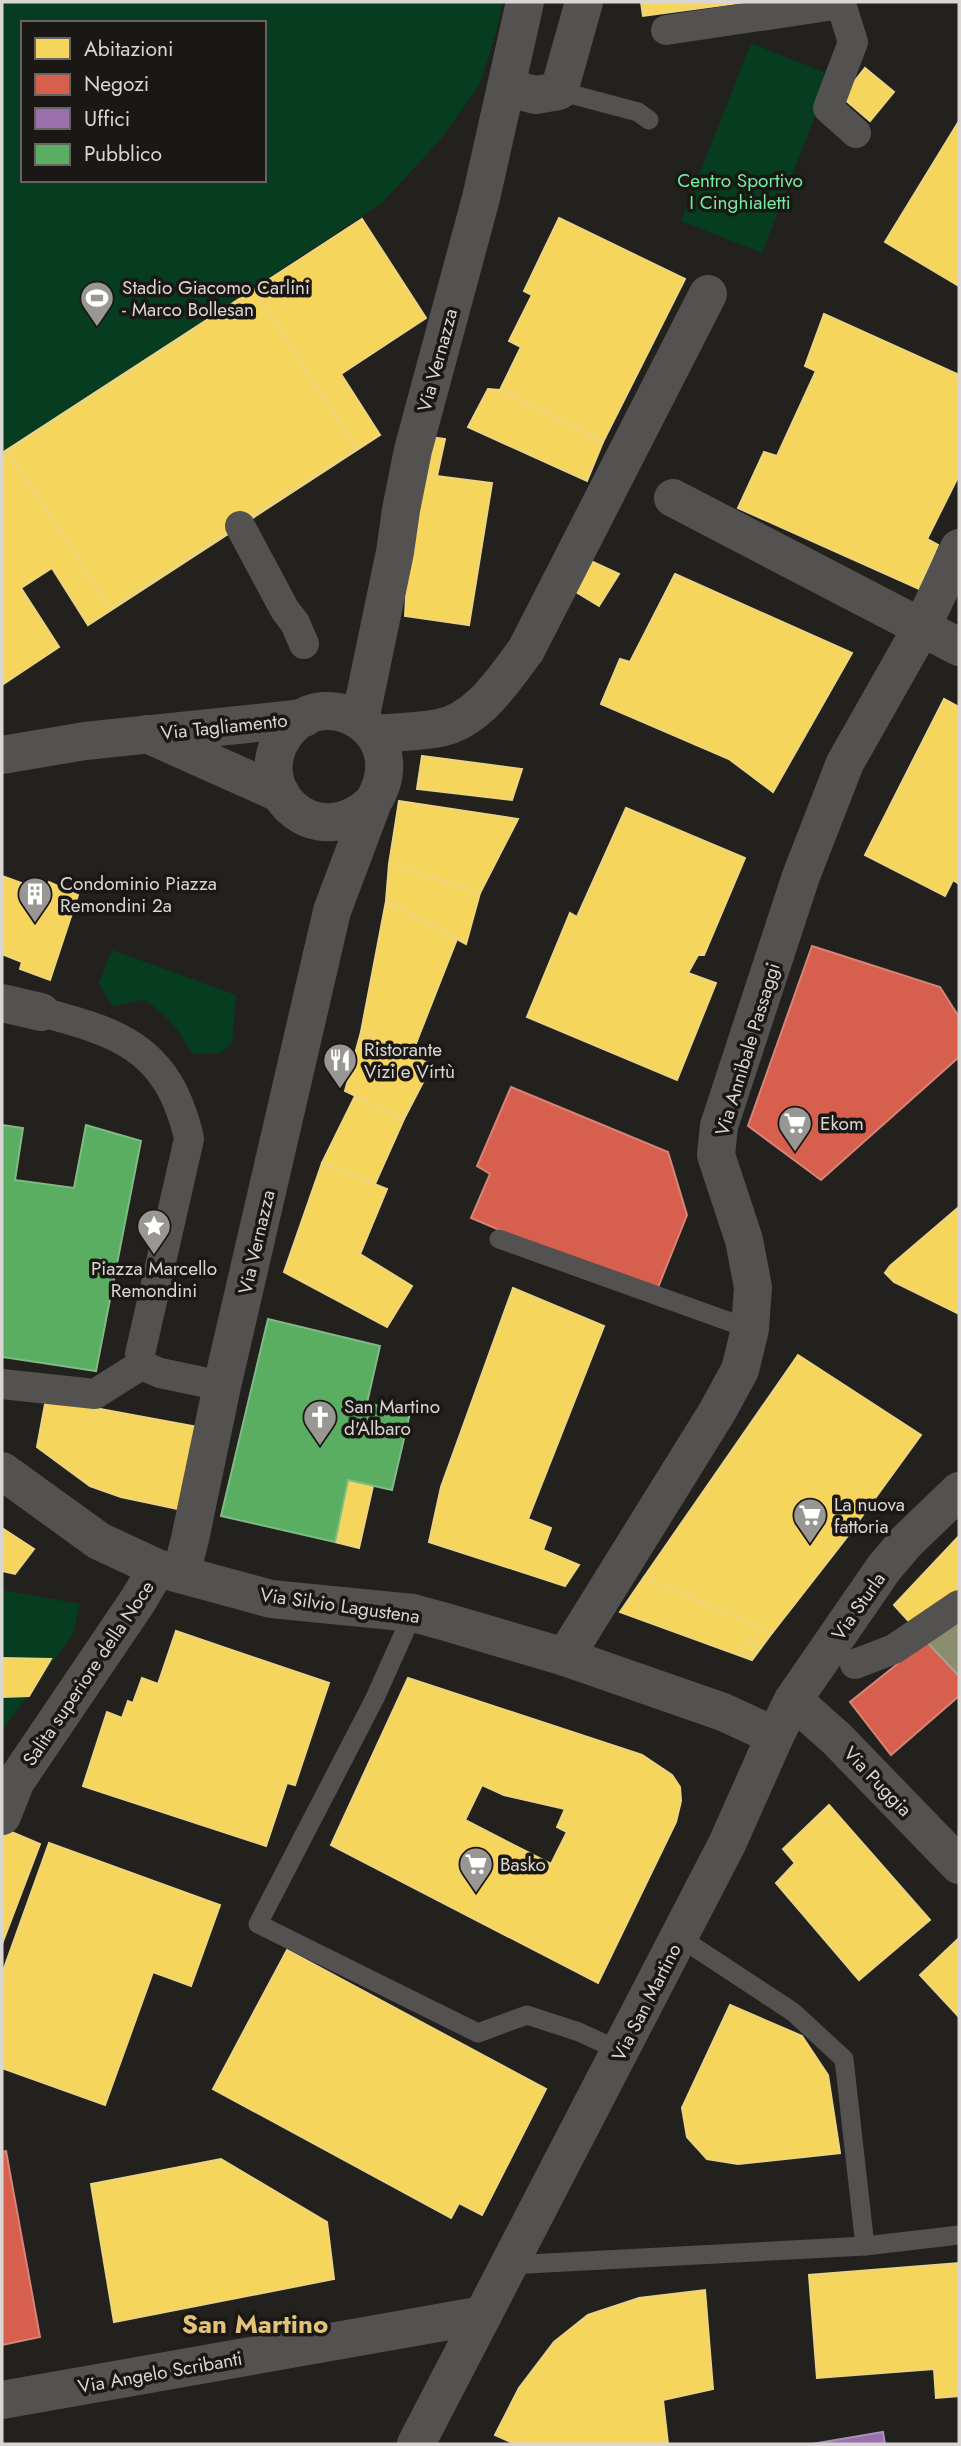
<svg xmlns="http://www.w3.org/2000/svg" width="961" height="2446" font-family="Jost,sans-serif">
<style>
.green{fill:#063c20;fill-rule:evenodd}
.homes{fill:#f6d55c;stroke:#edd580;stroke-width:2;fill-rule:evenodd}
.shops{fill:#d6604d;stroke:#d78376;stroke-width:2}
.offices{fill:#9970ab;stroke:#ac8fb7;stroke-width:2}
.public{fill:#5aae61;stroke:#80ba84;stroke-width:2}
.industry{fill:#8c8c6e;stroke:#a3a28d;stroke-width:2}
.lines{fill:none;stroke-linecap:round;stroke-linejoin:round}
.service{stroke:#535251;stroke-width:19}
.pedestrian{stroke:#535251;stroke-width:30}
.minor{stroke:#535251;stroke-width:38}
.tertiary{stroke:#535251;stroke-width:38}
.labels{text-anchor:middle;stroke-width:7;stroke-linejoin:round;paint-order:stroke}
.park-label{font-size:19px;fill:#72ec9e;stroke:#1b1714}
.poi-label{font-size:19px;fill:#d9d6d4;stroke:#1b1714;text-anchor:start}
.street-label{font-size:19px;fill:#d9d6d4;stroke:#1b1714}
.district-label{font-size:26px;font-weight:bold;fill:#e2c378;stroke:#1b1714}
</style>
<rect width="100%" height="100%" fill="#23211e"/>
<g class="green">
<path d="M2 2H502L498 26 480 84 440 140 382 203 2 453ZM23 23H264V180H23Z"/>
<path d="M751 43 831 75 762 253 681 221Z"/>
<path d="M112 950 236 995 232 1043 219 1054 192 1053C179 1030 166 1014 144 1000L112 1006 99 983Z"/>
<path d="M2 1590 80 1604 73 1634 2 1731Z"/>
</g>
<g class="homes">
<path d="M641 2H746L643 16Z"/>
<path d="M865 68 894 92 870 121 842 97Z"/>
<path d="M959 121V286L885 242Z"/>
<path d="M559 218 685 279 603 442 500 390 521 347 509 341 532 295 524 291Z"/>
<path d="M362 219 426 318 341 374 380 435 88 625 52 568 21 588 59 647 2 685V453Z"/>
<path d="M255 290 356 448 110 608 8 451Z"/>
<path d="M824 314 959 375V475L927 539 938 545 919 589 738 508 764 452 777 456 816 371 805 366Z"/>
<path d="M488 389 500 390 603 442 587 481 468 427Z"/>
<path d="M423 436 445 439 437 476 413 473Z"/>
<path d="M413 473 492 483 469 625 405 616Z"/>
<path d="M582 557 619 574 599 606 568 587Z"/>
<path d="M675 574 852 653 773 792 729 759 601 704 620 659 630 662Z"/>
<path d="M944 699 959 707V884L953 880 945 896 865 855Z"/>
<path d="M422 756 522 769 512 800 417 789Z"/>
<path d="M399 801 518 819 480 893 389 864Z"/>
<path d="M626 808 745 858 704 955H698L688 973 716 983 677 1080 527 1017 570 913 577 917Z"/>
<path d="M389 864 480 893 466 944 386 901Z"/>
<path d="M2 876 43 891 49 882 78 895 50 980 20 969 22 962 2 954Z"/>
<path d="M386 901 457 939 411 1056 361 1032Z"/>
<path d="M361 1032 432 1065 404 1119 345 1091Z"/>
<path d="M355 1096 404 1119 375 1184 322 1163Z"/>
<path d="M322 1163 387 1189 360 1254 412 1286 387 1327 284 1272Z"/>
<path d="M959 1207V1314L894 1282 885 1273 890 1266Z"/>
<path d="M513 1288 604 1326 528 1519 551 1528 543 1550 579 1565 565 1586 429 1542 441 1487Z"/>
<path d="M798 1355 921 1435 844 1541 772 1633 644 1577Z"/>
<path d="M46 1399 198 1427 178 1509 121 1497 90 1486 37 1447Z"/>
<path d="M348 1480 373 1486 359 1548 335 1542Z"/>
<path d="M2 1528 34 1549 15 1574 2 1571Z"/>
<path d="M959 1536V1594L913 1626 894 1605Z"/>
<path d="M644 1577 772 1633 752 1660 620 1612Z"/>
<path d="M176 1631 329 1683 295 1785 287 1783 266 1846 83 1786 107 1712 122 1718 128 1701 133 1703 142 1678 158 1684Z"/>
<path d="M746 1639 759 1646 751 1657 739 1652Z"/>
<path d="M2 1658 51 1659 29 1696 2 1697Z"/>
<path d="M408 1678 642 1755 672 1775 680 1787 681 1801 676 1822 598 1983 331 1845ZM482 1785 504 1795 565 1809 557 1827 567 1832 551 1864 465 1820Z"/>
<path d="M829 1805 930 1920 859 1980 776 1883 795 1863 783 1849Z"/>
<path d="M2 1828 40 1844 2 1944Z"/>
<path d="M49 1843 220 1905 191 1986 153 1972 105 2105 2 2068V1974Z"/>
<path d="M959 1938V2017L920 1975Z"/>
<path d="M287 1950 546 2089 482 2215 459 2203 451 2218 213 2089Z"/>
<path d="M730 2005 802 2036 828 2075 840 2153 738 2164 707 2159 687 2137 682 2108Z"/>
<path d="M221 2159 327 2222 334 2279 114 2322 91 2184Z"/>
<path d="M959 2263V2396L936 2398 934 2369 817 2378 809 2275Z"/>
<path d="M705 2290 713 2389 663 2400 668 2444H515L495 2435 519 2388 554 2342 588 2315 639 2298Z"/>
</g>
<g class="shops">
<path d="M812 946 940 987 959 1017V1057L821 1180 748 1126Z"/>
<path d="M511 1087 668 1152 687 1215 655 1295 471 1218 490 1174 477 1166Z"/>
<path d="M926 1641 959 1676V1696L891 1755 850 1702Z"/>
<path d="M6 2151 40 2337 2 2345V2152Z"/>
</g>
<path class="offices" d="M883 2432 885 2444H812Z"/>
<g class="public">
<path d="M2 1125 23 1128 15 1180 74 1188 86 1125 141 1141 96 1371 2 1357Z"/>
<path d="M268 1319 380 1346 367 1403 410 1413 392 1490 348 1480 335 1542 221 1516Z"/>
</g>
<path class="industry" d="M959 1619V1676L926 1641Z"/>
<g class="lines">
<g class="service">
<path d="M559 91 638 112 649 120"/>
<path d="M499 1239 750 1329"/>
<path d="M413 1613 375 1698 258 1924 478 2033 527 2015 579 2032 620 2051"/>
<path d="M679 1937 793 2012 844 2059 865 2246"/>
<path d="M509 2265 865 2246 959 2235"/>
</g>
<g class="pedestrian">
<path d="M666 30 841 4 853 42 828 108 856 133"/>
<path d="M240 526 285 610 295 623 304 644"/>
<path d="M41 1012C100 1028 153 1040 178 1103 183 1116 187 1126 189 1139L140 1354 141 1365 160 1373 222 1386"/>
<path d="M2 1384 95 1394 141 1365"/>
<path d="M855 1664 894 1649 959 1605"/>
</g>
<g class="minor">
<path d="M507 88 536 95 559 91 584 2"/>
<path d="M673 498 959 647"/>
<path d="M360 720 395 552 401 510 413 450 481 198 525 2"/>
<path d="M147 734 281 794"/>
<path d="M374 734C395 732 418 732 439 728 478 721 504 679 526 650L708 294"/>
<path d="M2 755 85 741 304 718"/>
<path d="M2 1003 41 1012"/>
<path d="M181 1574 190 1539 222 1386 332 911 373 802C415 734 329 681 288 730 242 786 316 858 373 802"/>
<path d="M565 1657 717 1412 740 1370 750 1329 753 1287 744 1240 716 1155 719 1126 801 876 845 763 922 627 959 548"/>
<path d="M793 1700 837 1739 959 1865"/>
<path d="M2 1816 16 1781 139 1599 157 1568"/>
<path d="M2 2400 483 2315"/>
</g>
<g class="tertiary">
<path d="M2 1471 99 1541 157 1568 271 1599 413 1613 446 1622 565 1657 723 1712 775 1736"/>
<path d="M416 2444 727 1844 775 1736 793 1700 884 1568 906 1542 959 1491"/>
</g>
</g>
<defs>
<g id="stadium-pin" transform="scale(1.75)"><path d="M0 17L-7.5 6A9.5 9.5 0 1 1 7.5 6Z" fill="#999794" stroke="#1b1714"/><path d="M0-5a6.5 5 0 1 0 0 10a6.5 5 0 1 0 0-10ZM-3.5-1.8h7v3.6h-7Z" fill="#fff"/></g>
<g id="building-pin" transform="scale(1.75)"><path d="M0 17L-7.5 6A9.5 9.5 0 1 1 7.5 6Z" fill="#999794" stroke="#1b1714"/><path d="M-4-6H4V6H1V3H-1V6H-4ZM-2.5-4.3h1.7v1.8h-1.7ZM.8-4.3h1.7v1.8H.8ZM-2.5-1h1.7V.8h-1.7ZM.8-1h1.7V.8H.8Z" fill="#fff"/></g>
<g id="restaurant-pin" transform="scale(1.75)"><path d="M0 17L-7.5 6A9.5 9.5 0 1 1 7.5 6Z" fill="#999794" stroke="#1b1714"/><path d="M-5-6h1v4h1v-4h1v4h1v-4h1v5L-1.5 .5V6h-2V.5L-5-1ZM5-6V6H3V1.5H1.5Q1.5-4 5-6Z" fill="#fff"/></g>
<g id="supermarket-pin" transform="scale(1.75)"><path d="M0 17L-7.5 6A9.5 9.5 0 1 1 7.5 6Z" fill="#999794" stroke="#1b1714"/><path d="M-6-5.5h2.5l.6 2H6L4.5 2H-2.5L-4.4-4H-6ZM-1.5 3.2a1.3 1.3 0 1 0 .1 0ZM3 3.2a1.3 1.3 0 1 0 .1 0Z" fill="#fff"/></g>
<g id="sight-pin" transform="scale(1.75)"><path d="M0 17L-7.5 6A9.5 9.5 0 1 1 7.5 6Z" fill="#999794" stroke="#1b1714"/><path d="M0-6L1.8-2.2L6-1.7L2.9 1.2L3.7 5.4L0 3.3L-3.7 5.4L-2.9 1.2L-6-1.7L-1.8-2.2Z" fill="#fff"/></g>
<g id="church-pin" transform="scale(1.75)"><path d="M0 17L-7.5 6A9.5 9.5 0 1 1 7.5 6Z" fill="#999794" stroke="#1b1714"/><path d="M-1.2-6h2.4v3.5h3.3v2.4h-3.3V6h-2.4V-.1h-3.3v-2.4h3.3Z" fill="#fff"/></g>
</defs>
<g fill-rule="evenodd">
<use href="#stadium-pin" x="97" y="298"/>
<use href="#building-pin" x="35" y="894"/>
<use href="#restaurant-pin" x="340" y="1060"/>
<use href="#supermarket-pin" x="795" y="1123"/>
<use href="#sight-pin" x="154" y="1226"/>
<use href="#church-pin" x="320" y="1417"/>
<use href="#supermarket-pin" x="810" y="1515"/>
<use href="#supermarket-pin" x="476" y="1864"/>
</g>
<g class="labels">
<g class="park-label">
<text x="740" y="187">Centro Sportivo<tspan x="740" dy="22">I Cinghialetti</tspan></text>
</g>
<g class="poi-label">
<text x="122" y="294">Stadio Giacomo Carlini<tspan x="122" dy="22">- Marco Bollesan</tspan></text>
<text x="60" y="890">Condominio Piazza<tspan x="60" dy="22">Remondini 2a</tspan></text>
<text x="364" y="1056">Ristorante<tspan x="364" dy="22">Vizi e Virtù</tspan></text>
<text x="820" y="1130">Ekom</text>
<text x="154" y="1275" text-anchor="middle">Piazza Marcello<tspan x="154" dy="22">Remondini</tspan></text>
<text x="344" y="1413">San Martino<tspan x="344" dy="22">d'Albaro</tspan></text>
<text x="834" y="1511">La nuova<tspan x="834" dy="22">fattoria</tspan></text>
<text x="500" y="1871">Basko</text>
</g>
<g class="street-label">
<text transform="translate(437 360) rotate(-75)" y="7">Via Vernazza</text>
<text transform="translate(224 726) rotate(-6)" y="7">Via Tagliamento</text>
<text transform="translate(747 1049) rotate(-73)" y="7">Via Annibale Passaggi</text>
<text transform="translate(256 1242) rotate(-77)" y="7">Via Vernazza</text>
<text transform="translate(340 1605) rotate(8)" y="7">Via Silvio Lagustena</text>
<text transform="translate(858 1606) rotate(-55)" y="7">Via Sturla</text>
<text transform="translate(88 1673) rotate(-56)" y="7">Salita superiore della Noce</text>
<text transform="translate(878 1781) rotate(46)" y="7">Via Puggia</text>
<text transform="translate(646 2002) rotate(-63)" y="7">Via San Martino</text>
<text transform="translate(160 2372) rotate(-10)" y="7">Via Angelo Scribanti</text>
</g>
<g class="district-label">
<text x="255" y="2333">San Martino</text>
</g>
</g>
<rect width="961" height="2446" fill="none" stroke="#d9d6d4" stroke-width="7"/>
<rect x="21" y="21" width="245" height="161" fill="#1b1714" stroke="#676361" stroke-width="2"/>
<rect x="35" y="38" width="35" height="21" fill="#f6d55c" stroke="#676361" stroke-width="2"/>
<text x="84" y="56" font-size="21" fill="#d9d6d4">Abitazioni</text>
<rect x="35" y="74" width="35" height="21" fill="#d6604d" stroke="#676361" stroke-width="2"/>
<text x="84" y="91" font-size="21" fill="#d9d6d4">Negozi</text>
<rect x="35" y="108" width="35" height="21" fill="#9970ab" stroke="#676361" stroke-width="2"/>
<text x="84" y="126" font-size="21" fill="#d9d6d4">Uffici</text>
<rect x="35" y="144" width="35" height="21" fill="#5aae61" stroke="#676361" stroke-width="2"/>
<text x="84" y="161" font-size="21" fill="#d9d6d4">Pubblico</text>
</svg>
